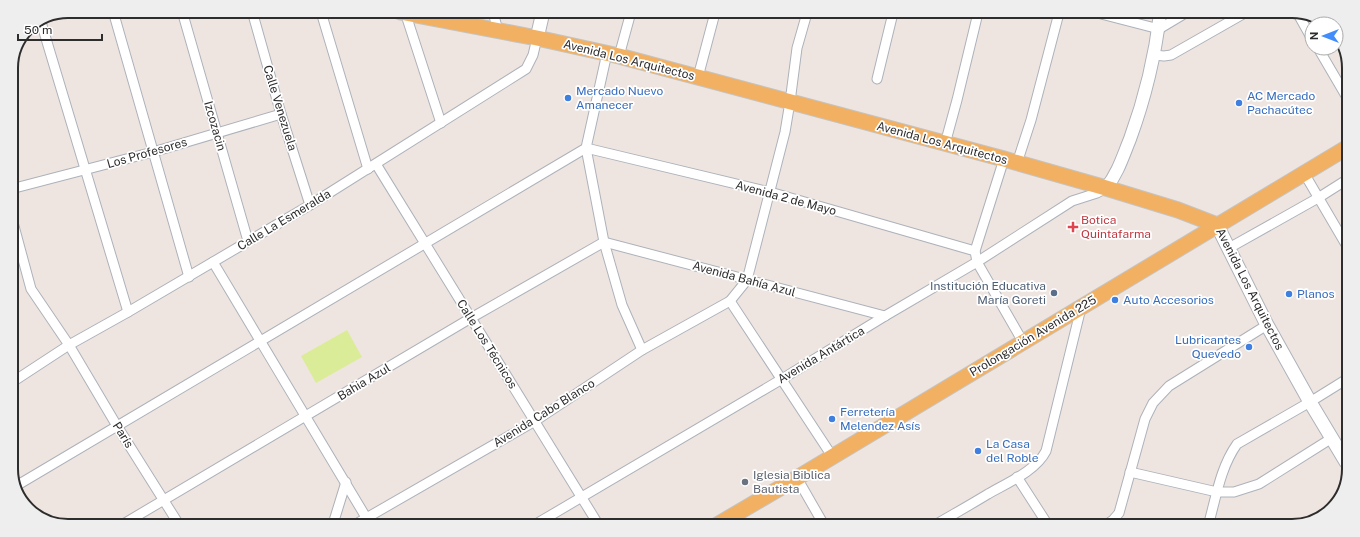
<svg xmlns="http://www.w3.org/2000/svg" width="1360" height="537" font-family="'Public Sans',sans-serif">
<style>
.pitch{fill:#dbec99}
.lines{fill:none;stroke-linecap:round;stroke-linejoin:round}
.minor-casing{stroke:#adb2ba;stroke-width:11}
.tertiary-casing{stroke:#adb2ba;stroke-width:14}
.secondary-casing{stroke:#adb2ba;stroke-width:15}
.primary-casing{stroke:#c4c4c4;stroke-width:17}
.minor{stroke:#fff;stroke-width:9}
.tertiary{stroke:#fff;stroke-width:12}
.secondary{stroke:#fff;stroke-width:13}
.primary{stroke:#f2b062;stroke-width:15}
.shop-dot{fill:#3f7fe0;stroke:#fff;stroke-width:1.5}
.health-dot{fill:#e0444e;stroke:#fff;stroke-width:1.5}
.service-dot{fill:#5c6f8a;stroke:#fff;stroke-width:1.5}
.worship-dot{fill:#6b7280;stroke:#fff;stroke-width:1.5}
.labels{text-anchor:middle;stroke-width:3.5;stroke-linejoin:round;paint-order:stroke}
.street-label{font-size:12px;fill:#2d2d2d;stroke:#fff}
.shop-label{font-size:12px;fill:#366cbe;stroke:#fff;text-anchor:start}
.health-label{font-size:12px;fill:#be3a42;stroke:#fff;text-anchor:start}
.service-label{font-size:12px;fill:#4e5e75;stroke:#fff;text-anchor:end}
.worship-label{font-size:12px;fill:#5b616d;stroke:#fff;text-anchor:start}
.rim{fill:none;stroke:#2d2d2d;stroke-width:2}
</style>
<rect width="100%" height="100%" fill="#efe5e0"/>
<path class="pitch" d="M347 330 362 357 316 383 301 356Z"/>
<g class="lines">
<g class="minor-casing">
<g id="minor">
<path d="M113 11 189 277"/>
<path d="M182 11 248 241"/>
<path d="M252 11 281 114 310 205"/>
<path d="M321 12 368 169"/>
<path d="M405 12 441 123"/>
<path d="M493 12 498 31"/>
<path d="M1101 14 1159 29 1184 14"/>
<path d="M1298 14 1312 39"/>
<path d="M41 22 128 312"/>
<path d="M1318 48 1349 101"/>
<path d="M607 53 586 148 604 242 622 305 642 350"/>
<path d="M1154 55 1164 56 1171 55 1243 14"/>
<path d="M619 56 631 12"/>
<path d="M698 77 715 13"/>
<path d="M877 79 893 13"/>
<path d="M945 144 957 100 978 13"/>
<path d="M586 148 770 192 975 251 977 262 1023 342"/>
<path d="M1017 163 1031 120 1059 13"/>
<path d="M376 164 598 524"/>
<path d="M1304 173 1348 248"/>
<path d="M11 189 153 152 281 114"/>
<path d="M11 215 31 289 69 345 117 426 178 523"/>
<path d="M1229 248 1318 198 1348 179"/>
<path d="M975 251 1004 159"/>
<path d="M213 262 370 524"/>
<path d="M730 301 832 456"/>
<path d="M11 383 69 345 128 312 310 205 526 69 533 55 537 38"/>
<path d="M1130 472 1217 492H1234L1259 484 1332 438"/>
<path d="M1017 477 1048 525"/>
<path d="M797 478 824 525"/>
<path d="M16 486 586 148"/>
<path d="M125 523 471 318 604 242 885 316"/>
<path d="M333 524 346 482"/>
<path d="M356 524 535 421 642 350 730 301 747 280 785 132 790 102 797 48 807 13"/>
<path d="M536 524 782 379 885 316 977 262 1072 201 1097 193 1106 188"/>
<path d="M935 525C952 515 970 505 988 494 1007 483 1036 471 1046 451L1081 308"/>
<path d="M1104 526 1113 520 1119 513 1145 419 1153 403 1169 386 1267 325"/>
<path d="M1208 526C1216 498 1220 468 1237 444L1310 402 1347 379"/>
</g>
</g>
<g class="tertiary-casing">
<path id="tertiary" d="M1106 188C1118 173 1123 156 1130 139 1145 98 1155 57 1160 14"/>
</g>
<g class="secondary-casing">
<g id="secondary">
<path d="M537 38 543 12"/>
<path d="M1217 225 1267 325 1310 402 1346 462"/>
</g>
</g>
<g class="primary-casing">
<g id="primary">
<path d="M400 12 537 38 619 56 1004 159 1106 188 1178 210 1217 225"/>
<path d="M717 525 797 478 1348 147"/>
</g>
</g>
<use href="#minor" class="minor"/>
<use href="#tertiary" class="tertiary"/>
<use href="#secondary" class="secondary"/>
<use href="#primary" class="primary"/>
</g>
<g class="shop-dot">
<circle cx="568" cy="98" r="4"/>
<circle cx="1239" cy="103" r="4"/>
<circle cx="1289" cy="294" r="4"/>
<circle cx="1115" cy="300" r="4"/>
<circle cx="1249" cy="347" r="4"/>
<circle cx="832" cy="419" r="4"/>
<circle cx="978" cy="451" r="4"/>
</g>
<path class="health-dot" d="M1071 221h4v4h4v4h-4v4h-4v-4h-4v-4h4z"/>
<circle class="service-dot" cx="1054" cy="293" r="4"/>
<circle class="worship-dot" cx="745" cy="482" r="4"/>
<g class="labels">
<g class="street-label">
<text transform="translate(629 60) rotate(14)" y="4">Avenida Los Arquitectos</text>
<text transform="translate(280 108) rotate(73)" y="4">Calle Venezuela</text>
<text transform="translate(215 126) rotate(74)" y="4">Izcozacin</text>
<text transform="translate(942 143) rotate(15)" y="4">Avenida Los Arquitectos</text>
<text transform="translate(147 153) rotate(-16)" y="4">Los Profesores</text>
<text transform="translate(786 198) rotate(15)" y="4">Avenida 2 de Mayo</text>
<text transform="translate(284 220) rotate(-31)" y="4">Calle La Esmeralda</text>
<text transform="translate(744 279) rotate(15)" y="4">Avenida Bahía Azul</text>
<text transform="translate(1250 289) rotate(63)" y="4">Avenida Los Arquitectos</text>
<text transform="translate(1033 336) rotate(-31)" y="4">Prolongación Avenida 225</text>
<text transform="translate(487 344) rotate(58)" y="4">Calle Los Técnicos</text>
<text transform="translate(821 355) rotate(-31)" y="4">Avenida Antártica</text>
<text transform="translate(364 382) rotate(-31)" y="4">Bahia Azul</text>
<text transform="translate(544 413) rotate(-32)" y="4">Avenida Cabo Blanco</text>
<text transform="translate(123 435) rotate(58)" y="4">París</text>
</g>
<g class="shop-label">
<text x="576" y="95">Mercado Nuevo<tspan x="576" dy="14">Amanecer</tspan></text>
<text x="1247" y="100">AC Mercado<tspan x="1247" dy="14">Pachacútec</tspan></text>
<text x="1297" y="298">Planos</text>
<text x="1123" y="304">Auto Accesorios</text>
<text x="1241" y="344" text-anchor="end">Lubricantes<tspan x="1241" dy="14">Quevedo</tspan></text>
<text x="840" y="416">Ferretería<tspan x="840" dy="14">Melendez Asís</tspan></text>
<text x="986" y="448">La Casa<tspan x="986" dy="14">del Roble</tspan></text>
</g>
<g class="health-label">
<text x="1081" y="224">Botica<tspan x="1081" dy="14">Quintafarma</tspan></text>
</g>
<g class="service-label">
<text x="1046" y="290">Institución Educativa<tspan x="1046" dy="14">María Goreti</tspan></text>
</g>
<g class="worship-label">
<text x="753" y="479">Iglesia Biblica<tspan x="753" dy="14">Bautista</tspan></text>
</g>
</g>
<path d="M0 0H1360V537H0ZM68 18H1292A50 50 0 0 1 1342 68V469A50 50 0 0 1 1292 519H68A50 50 0 0 1 18 469V68A50 50 0 0 1 68 18Z" fill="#eee" fill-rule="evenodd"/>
<path class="rim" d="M68 18H1292A50 50 0 0 1 1342 68V469A50 50 0 0 1 1292 519H68A50 50 0 0 1 18 469V68A50 50 0 0 1 68 18Z"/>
<g transform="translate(1324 36) rotate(270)"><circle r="19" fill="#ffffff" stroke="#ababab"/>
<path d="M0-3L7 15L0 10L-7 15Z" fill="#418dfb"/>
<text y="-6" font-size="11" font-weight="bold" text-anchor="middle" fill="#2d2d2d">N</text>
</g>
<path d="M18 34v6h84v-6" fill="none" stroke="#2d2d2d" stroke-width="2"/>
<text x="24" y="34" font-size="12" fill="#2d2d2d" stroke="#ffffff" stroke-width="3" paint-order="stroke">50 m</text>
</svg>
